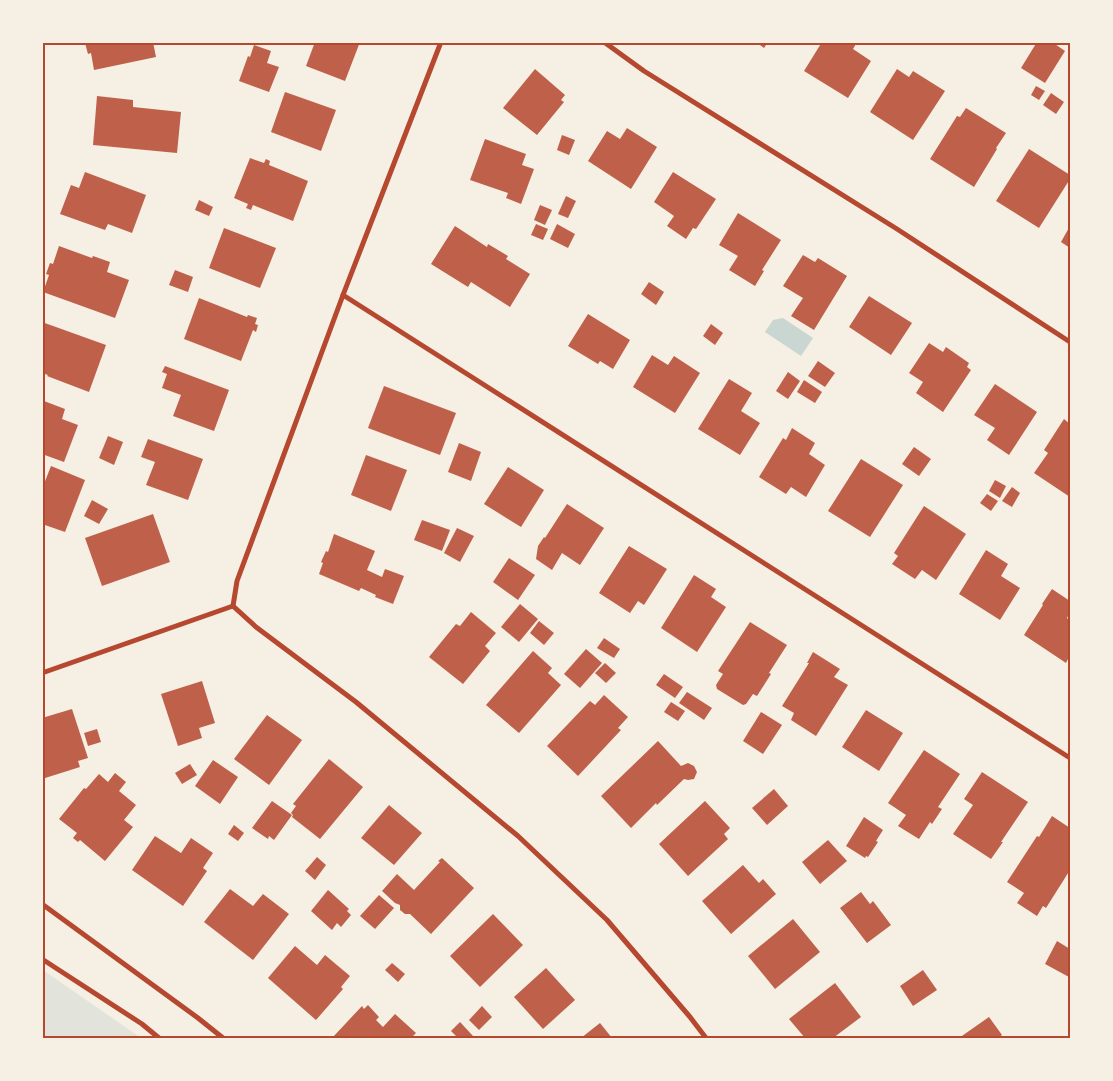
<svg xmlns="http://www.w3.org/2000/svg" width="1113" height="1081" font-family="'Fira Sans',sans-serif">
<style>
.green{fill:#e2e4dc}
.water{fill:#c9d6d2}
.building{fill:#bf614a}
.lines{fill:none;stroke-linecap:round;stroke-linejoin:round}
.minor{stroke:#b5482f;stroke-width:5}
.neatline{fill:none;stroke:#b5482f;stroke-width:2}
</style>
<rect width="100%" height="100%" fill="#f6efe4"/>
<path class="green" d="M43 970 141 1038H43Z"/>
<path class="water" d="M783 318 813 338 801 356 765 332 773 320Z"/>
<g class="building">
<path d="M87 42H153L156 57 94 70 91 53 88 54 85 43Z"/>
<path d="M315 42H360L345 81 306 66Z"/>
<path d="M756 42H768L764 48Z"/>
<path d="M822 42H857L853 49 871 61 848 98 804 71Z"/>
<path d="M1037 42H1052L1065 51 1045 83 1021 68Z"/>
<path d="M254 45 271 51 267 63 279 67 269 92 239 81 248 56 250 57Z"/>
<path d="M535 69 565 95 561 100 564 102 537 135 503 108Z"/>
<path d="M897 69 909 77 913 71 945 91 913 140 870 112Z"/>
<path d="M1036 86 1045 91 1039 100 1031 95Z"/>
<path d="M285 92 336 110 321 151 271 132Z"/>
<path d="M1051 93 1064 102 1056 114 1043 105Z"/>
<path d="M97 96 133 100V107L181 112 177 153 93 145Z"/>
<path d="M966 108 1006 133 996 148 997 149 974 187 930 159 957 116 960 117Z"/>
<path d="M627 128 657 147 631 189 588 161 607 131 620 139Z"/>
<path d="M562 135 575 140 569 155 557 150Z"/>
<path d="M485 139 526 154 522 165 534 169 521 204 506 198 508 193 470 180Z"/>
<path d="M1029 149 1070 175V179L1039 228 996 201Z"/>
<path d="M250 158 264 163 266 159 270 161 269 165 308 181 293 221 253 205 251 210 246 208 248 204 234 198Z"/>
<path d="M85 172 146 195 132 233 108 224 105 230 60 214 71 185 79 188Z"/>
<path d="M673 172 716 199 696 229 693 228 686 239 667 226 674 216 654 202Z"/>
<path d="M566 196 576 201 568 218 558 214Z"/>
<path d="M199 200 213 207 209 216 195 210Z"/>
<path d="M540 205 552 210 545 225 534 220Z"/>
<path d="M738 213 781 240 762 270 764 271 755 286 729 270 738 256 719 245Z"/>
<path d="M536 224 548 229 543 240 531 235Z"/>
<path d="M557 224 575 234 568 248 550 239Z"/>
<path d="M455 226 487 247 488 244 508 256 506 259 530 274 510 307 471 282 468 287 431 264Z"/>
<path d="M1070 226V248L1061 242Z"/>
<path d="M224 228 276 248 260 288 209 268Z"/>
<path d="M59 246 92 258 93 256 110 262 107 272 129 280 115 318 43 292 49 275 46 274 50 263 53 264Z"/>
<path d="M803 255 815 262 818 258 847 276 814 330 791 316 803 298 783 286Z"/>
<path d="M175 270 193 277 188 292 169 285Z"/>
<path d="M649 282 664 292 656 305 641 294Z"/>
<path d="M869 296 912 323 891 355 849 327Z"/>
<path d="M199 298 247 317 248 315 257 318 255 324 258 325 256 332 253 330 241 361 184 339Z"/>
<path d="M588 314 630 340 613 369 600 361 598 364 568 346Z"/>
<path d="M42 322 106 345 89 392 47 376 48 375 42 373Z"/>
<path d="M711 324 723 333 715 345 703 336Z"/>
<path d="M929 343 943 352 946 347 969 363 967 367 971 370 943 412 916 393 923 382 909 373Z"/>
<path d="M652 355 668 365 674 356 700 373 675 413 633 387Z"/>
<path d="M818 361 835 373 825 387 808 376Z"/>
<path d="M165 366 229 390 214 431 173 416 181 395 162 388 167 374 162 372Z"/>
<path d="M788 372 800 381 788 399 776 391Z"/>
<path d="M729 379 752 393 741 411 760 423 740 455 698 429Z"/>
<path d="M804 380 822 392 815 403 797 392Z"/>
<path d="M995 384 1037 412 1009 455 987 440 995 428 974 415Z"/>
<path d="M384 386 456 413 440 455 368 428Z"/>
<path d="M44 401 65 409 62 419 78 425 64 462 42 454V406Z"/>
<path d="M1064 419 1070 424V497L1034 473 1048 453 1044 450Z"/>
<path d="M792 428 815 443 809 454 825 465 806 497 791 487 786 494 759 477 783 438 786 440Z"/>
<path d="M108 436 123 442 114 465 99 458Z"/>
<path d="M148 439 203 459 188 500 146 485 155 462 141 457Z"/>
<path d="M459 443 481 452 471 481 448 472Z"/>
<path d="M914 447 931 459 919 476 902 464Z"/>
<path d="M366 455 407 470 391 511 351 495Z"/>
<path d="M861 459 903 485 870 537 828 511Z"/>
<path d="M51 466 85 480 65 532 42 524V489Z"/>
<path d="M508 467 544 490 521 527 484 504Z"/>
<path d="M995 480 1006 486 1000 498 989 491Z"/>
<path d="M1012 487 1020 493 1012 507 1002 501Z"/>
<path d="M987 494 998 501 991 511 980 503Z"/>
<path d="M92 500 108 509 99 524 84 516Z"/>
<path d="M567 504 604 528 580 565 562 553 552 570 536 559 538 546 544 537 545 538Z"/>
<path d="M924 506 966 534 936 580 922 570 915 579 892 564 898 556 894 553Z"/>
<path d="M153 514 170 562 102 586 85 538Z"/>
<path d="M422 520 450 530 442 551 414 540Z"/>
<path d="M457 528 474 536 460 562 444 553Z"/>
<path d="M334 534 375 551 367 570 382 577 385 569 404 576 393 604 375 597 376 595 361 588 359 591 319 574 323 563 321 562 326 551 328 552Z"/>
<path d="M629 546 667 569 644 605 638 601 630 613 599 593Z"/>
<path d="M986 550 1008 564 1001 576 1020 588 1000 620 959 594Z"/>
<path d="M509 558 535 575 518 600 493 582Z"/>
<path d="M694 575 716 589 711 597 726 607 697 652 661 628Z"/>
<path d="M1052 589 1070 601V612L1067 618 1070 621V655L1066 663 1024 635 1043 605 1042 604Z"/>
<path d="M520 604 538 619 519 642 501 627Z"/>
<path d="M471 612 496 633 485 646 490 651 463 684 429 657 456 624 460 626Z"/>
<path d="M539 621 554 633 544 645 530 633Z"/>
<path d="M750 622 787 645 769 673 771 674 757 696 753 694 746 704 743 705 717 689 716 685 723 674 718 671Z"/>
<path d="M604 638 620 649 614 658 597 648Z"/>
<path d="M586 649 602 663 580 688 564 674Z"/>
<path d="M533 651 552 668 548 673 561 685 519 733 486 705Z"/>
<path d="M813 652 840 669 834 677 848 685 816 736 791 720 794 713 782 706 809 663H807Z"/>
<path d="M605 663 616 673 606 683 595 673Z"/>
<path d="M664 674 683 687 675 698 656 685Z"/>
<path d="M202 681 215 723 199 728 202 738 178 746 161 694Z"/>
<path d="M687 692 712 708 704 720 679 703Z"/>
<path d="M604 695 628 717 618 728 621 730 578 776 547 746 590 701 595 705Z"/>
<path d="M671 702 685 711 678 721 664 712Z"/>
<path d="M72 709 88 758 78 761 80 767 42 779V718Z"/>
<path d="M866 710 903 733 879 771 842 747Z"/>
<path d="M761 712 782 725 763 754 743 741Z"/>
<path d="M267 715 302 740 269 785 234 759Z"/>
<path d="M97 729 101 742 88 746 84 733Z"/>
<path d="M658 741 681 766 688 763 694 766 697 772 694 779 688 780 684 779 657 805 656 803 631 828 601 796Z"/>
<path d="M924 750 960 774 938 807 942 809 932 824 930 822 919 839 898 826 906 815 888 803Z"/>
<path d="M329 759 363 787 320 839 292 817 293 815 291 813 296 806 293 804Z"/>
<path d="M213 760 238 777 220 804 195 786Z"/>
<path d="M190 764 197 775 182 784 175 773Z"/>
<path d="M982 772 1028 802 1001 842H1003L991 859 953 834 973 805 964 799Z"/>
<path d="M115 773 126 782 119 791 136 805 124 820 133 827 105 861 80 840 78 842 73 838 77 833 59 819 84 788 86 789 99 774 108 782Z"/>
<path d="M774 789 788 806 767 825 752 808Z"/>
<path d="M272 801 292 815 274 840 269 836 268 839 252 828Z"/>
<path d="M705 801 730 828 724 834 728 839 688 876 659 844Z"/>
<path d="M389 805 422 833 394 865 361 838Z"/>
<path d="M1052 816 1070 828V870L1046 908 1043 906 1037 916 1017 903 1024 893 1007 882 1037 836 1039 837Z"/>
<path d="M864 817 883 830 876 841 878 842 868 857 866 856 865 858 846 846Z"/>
<path d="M234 825 244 833 238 841 228 834Z"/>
<path d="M155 836 181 853 191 838 213 853 203 868 207 871 183 906 132 870Z"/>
<path d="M828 840 847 861 820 884 802 862Z"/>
<path d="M317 857 326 865 315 880 305 871Z"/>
<path d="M442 858 474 888 431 934 410 914H405L400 910V905L395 903 382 891 397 874 414 890 440 862 438 861Z"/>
<path d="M743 865 759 883 763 879 776 894 731 934 702 901Z"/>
<path d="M230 889 253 906 263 894 289 914 253 960 204 922Z"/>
<path d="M328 890 349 909 347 911 351 915 341 927 337 923 332 930 311 911Z"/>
<path d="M861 892 870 904 873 901 891 925 867 943 840 908Z"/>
<path d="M379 895 394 908 375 929 360 916Z"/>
<path d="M493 914 523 945 480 987 450 956Z"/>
<path d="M793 919 820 952 775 989 748 956Z"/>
<path d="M1057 941 1070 949V974L1069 977 1045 964Z"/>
<path d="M295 946 317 965 325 955 350 976 341 987 343 989 316 1020 268 978Z"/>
<path d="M392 963 405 974 398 982 385 970Z"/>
<path d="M546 968 575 1000 543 1029 514 997Z"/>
<path d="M923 970 937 990 913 1006 900 986Z"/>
<path d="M835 983 861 1017 833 1038H805L789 1019Z"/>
<path d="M368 1005 379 1017 376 1020 383 1027 395 1014 416 1033 411 1038H335L333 1037 362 1006 364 1009Z"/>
<path d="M482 1006 492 1017 479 1030 469 1020Z"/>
<path d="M989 1017 1002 1035 998 1038H959Z"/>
<path d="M460 1022 473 1036 471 1038H458L451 1031Z"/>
<path d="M600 1023 612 1038H581Z"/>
</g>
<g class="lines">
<g class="minor">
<path d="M604 42 644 71 897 229 1070 342"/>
<path d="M343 295 1070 758"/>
<path d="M233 606 256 627 356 702 518 836 607 920 690 1017 706 1038"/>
<path d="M233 606 237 581 343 295 441 42"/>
<path d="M42 673 233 606"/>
<path d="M42 904 198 1018 223 1038"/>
<path d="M42 959 142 1024 159 1038"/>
</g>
</g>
<rect width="1113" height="1081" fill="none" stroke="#f6efe4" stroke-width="88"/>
<rect x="44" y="44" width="1025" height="993" class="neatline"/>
</svg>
